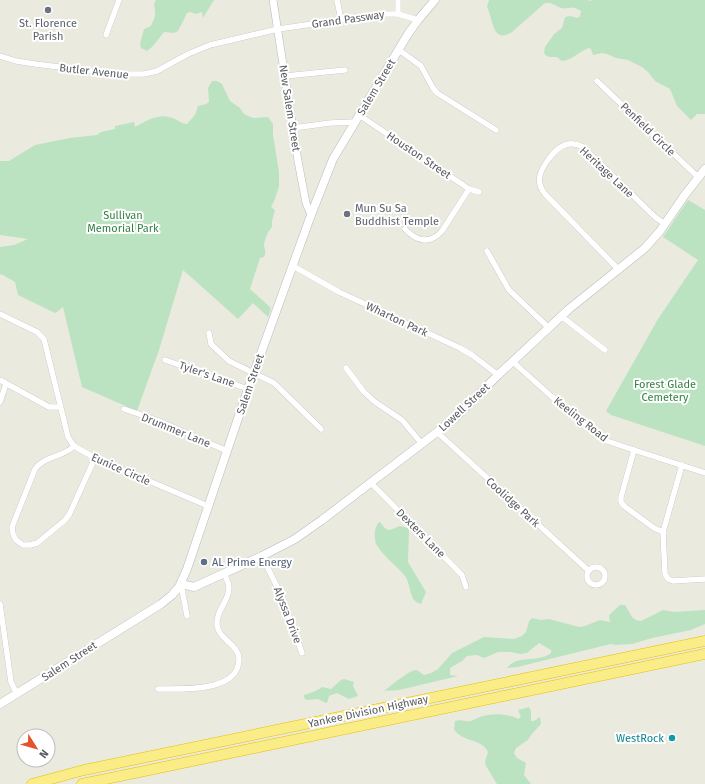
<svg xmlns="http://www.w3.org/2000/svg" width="705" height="784" font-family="'Fira Sans',sans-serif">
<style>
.green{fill:#bbe3c1}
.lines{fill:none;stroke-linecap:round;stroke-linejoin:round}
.minor-casing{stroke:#b7b9be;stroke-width:6}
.tertiary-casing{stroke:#b7b9be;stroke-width:8}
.secondary-casing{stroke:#b8bac1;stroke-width:9}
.motorway-casing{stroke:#e6be05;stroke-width:11}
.minor{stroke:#fff;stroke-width:5.5}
.tertiary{stroke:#fff;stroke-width:7}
.secondary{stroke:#fff;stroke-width:8}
.motorway{stroke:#faed87;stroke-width:10}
.worship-dot{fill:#6b7280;stroke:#fff;stroke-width:1.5}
.service-dot{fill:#5c6f8a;stroke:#fff;stroke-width:1.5}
.culture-dot{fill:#0f9aa8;stroke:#fff;stroke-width:1.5}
.labels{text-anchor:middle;stroke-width:4;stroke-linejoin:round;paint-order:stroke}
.street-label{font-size:11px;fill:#585b60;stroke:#fff}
.worship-label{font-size:11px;fill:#5b616d;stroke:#fff}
.park-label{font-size:11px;fill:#358243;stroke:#fff}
.service-label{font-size:11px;fill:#4e5e75;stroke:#fff;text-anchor:start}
.culture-label{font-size:11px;fill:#0d838f;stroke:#fff;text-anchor:end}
</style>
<rect width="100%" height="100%" fill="#ebeadf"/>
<g class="green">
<path d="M156 0H214L203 18 202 12 196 14 190 12 187 13 178 31 174 33 164 32 152 47 147 51 141 48 140 44 144 29 151 26C156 15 156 16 154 4Z"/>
<path d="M489 0H588L590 1 592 0H705V114H697L691 120 677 106 670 89 655 81 648 72 642 67 628 60 616 58 607 54 602 53 593 55 591 49 589 48C579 51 573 60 562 61L557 57C552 57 547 58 544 53L545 47 554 34 562 28 565 17 570 16 578 18 580 16 581 11C570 4 570 10 561 8 555 6 552 2 545 3L512 32C492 45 493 18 487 7Z"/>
<path d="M212 81H217L222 84 230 101 240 108 244 114 248 116 253 118 268 117 273 124V135L279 172V186L275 199 271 207 275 210 272 221V227C268 231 265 238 264 245 264 249 267 252 264 257L260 258 250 289 271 308 268 317 253 303 238 319 183 270 159 350 137 411 82 387 63 307 57 312 55 313 18 295 15 282 1 274 0 275V247L14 245 28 239 0 235V161H9L35 145 70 138 97 135 101 132 115 129V126L134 122 135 127C148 120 160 112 175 119 180 121 182 124 187 124L195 115 198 106 206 104 209 102 208 88Z"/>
<path d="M688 200 705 210V446L611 415 606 411 658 319 698 260 663 237Z"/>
<path d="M379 522 381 523C388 534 391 529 400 526L408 528 409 530 408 562 426 592 421 604C408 601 412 586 405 576 396 565 383 556 376 544 374 536 374 528 379 522Z"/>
<path d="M620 605H625L632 617 636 620 641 621 663 610 674 612 705 610V624L691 630 652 638 632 644 615 645 611 644 517 667 507 668C517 654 540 663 551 653V650L539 643 527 653 520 654 511 652H498L484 658 477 655 467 656 462 661 450 668V675L458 676 399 690 384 691C389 687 411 669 416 670 418 670 422 674 424 675L431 673 438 669 452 653 484 637 514 639 522 636 526 632 529 621 532 618 541 620 549 619 579 627 585 626 600 620 610 622 609 615Z"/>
<path d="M344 679 354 682 353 686 358 696 349 699 337 693 329 696 327 703H326L318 699 306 700 304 697V695C310 693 317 691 322 687L331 689 341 680Z"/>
<path d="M529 707 531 711V721H534L540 717 541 724 531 735 528 740 516 748 514 753 517 758 526 763 524 775 531 784H497L486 766 485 761 488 752C482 738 462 743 454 729L455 721C461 719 466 722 471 721 474 720 477 718 480 717 492 713 507 713 518 719L521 717 518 710Z"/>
</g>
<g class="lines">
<g class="minor-casing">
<g id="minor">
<path d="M337 0 341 20"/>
<path d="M398 0V14"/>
<path d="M106 35 119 0"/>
<path d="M399 50 421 66 433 88 437 93 496 130"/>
<path d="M0 56 16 61 35 64 116 74H144L157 71 188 54 210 45 278 29 382 14H398L418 20"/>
<path d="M285 76 345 70"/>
<path d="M597 81 698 177"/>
<path d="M359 115 469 189 479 192"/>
<path d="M293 128 330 123 355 122"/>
<path d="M405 229C416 241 430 245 442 231L469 189"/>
<path d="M487 251 509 290 549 328"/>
<path d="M293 266 339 292 460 348 472 355 498 375"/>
<path d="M619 270 545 194C535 182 540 171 548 160 557 147 568 139 583 147L655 217 665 224"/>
<path d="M0 314 37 332 44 339 68 437 74 446 95 458 208 506"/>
<path d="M561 316 605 350"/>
<path d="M209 333 211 344 229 361 274 383 321 429"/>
<path d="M165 360 248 389"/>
<path d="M513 362 551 396 607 441 634 450 705 473"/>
<path d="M346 368 364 392 375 402 402 420 422 444"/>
<path d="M0 380 49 407H60"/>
<path d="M0 402 6 384"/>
<path d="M124 409 159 421 227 451"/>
<path d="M437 432 589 571"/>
<path d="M74 446C64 457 44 456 35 469L12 527 13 534 16 540 23 545H30L37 543 65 520 69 515 95 458"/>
<path d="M634 450 621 497V502L624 506 654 528 663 532"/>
<path d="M682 465 663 532 665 574 668 579 673 581 705 579"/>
<path d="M371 483 462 575 466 587"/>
<path d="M262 556 283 599 302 653"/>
<circle cx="596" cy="576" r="9"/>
<path d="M181 584 187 616"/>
<path d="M0 604 11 682 17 694"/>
<path d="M158 689C180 689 231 692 238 666 239 662 240 658 238 654 234 642 219 639 217 625 216 610 229 601 229 588 229 583 226 578 224 573"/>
</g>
</g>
<g class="tertiary-casing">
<path id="tertiary" d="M273 0 298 161 306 203 311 215"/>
</g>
<g class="secondary-casing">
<g id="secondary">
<path d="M181 584 194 587 262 556 295 539 322 520 437 432 456 417 498 375 569 309 645 248 660 231 684 196 705 169"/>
<path d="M0 704 161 604 172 595 179 587 187 569 248 389 311 215 333 159 408 34 418 20 435 0"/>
</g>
</g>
<g class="motorway-casing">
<g id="motorway">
<path d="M32 784 84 770 705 641"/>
<path d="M82 784 705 654"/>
</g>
</g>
<use href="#minor" class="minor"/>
<use href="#tertiary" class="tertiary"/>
<use href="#secondary" class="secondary"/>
<use href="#motorway" class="motorway"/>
</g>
<g class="worship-dot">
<circle cx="48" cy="10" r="4"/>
<circle cx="347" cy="214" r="4"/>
</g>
<circle class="service-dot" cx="204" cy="562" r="4"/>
<circle class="culture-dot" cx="672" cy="738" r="4"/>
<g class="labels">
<g class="street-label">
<text transform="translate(348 19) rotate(-8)" y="4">Grand Passway</text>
<text transform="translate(94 71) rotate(6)" y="4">Butler Avenue</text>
<text transform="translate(376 87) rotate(-59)" y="4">Salem Street</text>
<text transform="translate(290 108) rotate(81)" y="4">New Salem Street</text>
<text transform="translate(648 129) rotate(44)" y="4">Penfield Circle</text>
<text transform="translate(419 155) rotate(34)" y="4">Houston Street</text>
<text transform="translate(607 172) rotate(43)" y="4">Heritage Lane</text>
<text transform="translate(397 319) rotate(25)" y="4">Wharton Park</text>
<text transform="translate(207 374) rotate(19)" y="4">Tyler's Lane</text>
<text transform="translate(250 384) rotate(-71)" y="4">Salem Street</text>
<text transform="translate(464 407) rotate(-43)" y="4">Lowell Street</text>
<text transform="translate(581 419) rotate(38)" y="4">Keeling Road</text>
<text transform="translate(176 430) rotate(22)" y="4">Drummer Lane</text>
<text transform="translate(121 469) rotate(24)" y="4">Eunice Circle</text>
<text transform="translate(513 502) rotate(42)" y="4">Coolidge Park</text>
<text transform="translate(421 533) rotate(45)" y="4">Dexters Lane</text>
<text transform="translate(288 615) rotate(69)" y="4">Alyssa Drive</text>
<text transform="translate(69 661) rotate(-33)" y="4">Salem Street</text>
<text transform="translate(368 711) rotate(-12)" y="4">Yankee Division Highway</text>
</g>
<g class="worship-label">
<text x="48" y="27">St. Florence<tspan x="48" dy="13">Parish</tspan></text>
<text x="355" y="212" text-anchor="start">Mun Su Sa<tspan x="355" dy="13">Buddhist Temple</tspan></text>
</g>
<g class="park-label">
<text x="123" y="219">Sullivan<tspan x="123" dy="13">Memorial Park</tspan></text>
<text x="665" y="388">Forest Glade<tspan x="665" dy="13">Cemetery</tspan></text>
</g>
<g class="service-label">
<text x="212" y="566">AL Prime Energy</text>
</g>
<g class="culture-label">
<text x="664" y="742">WestRock</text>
</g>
</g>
<g transform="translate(36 748) rotate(127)"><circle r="19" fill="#ffffff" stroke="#bcbdbf"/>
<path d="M0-3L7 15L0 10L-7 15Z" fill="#e5532c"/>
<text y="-6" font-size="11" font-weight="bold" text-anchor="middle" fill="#585b60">N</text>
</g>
</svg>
